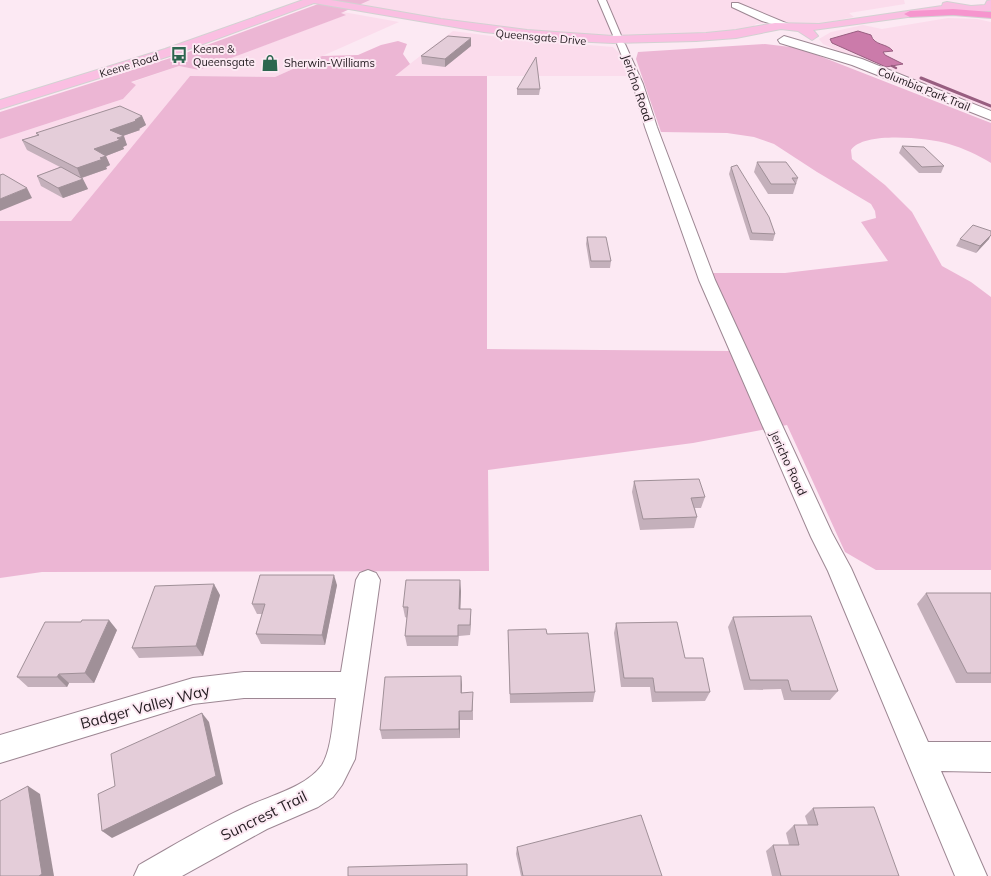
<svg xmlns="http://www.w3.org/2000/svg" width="991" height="876" font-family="Mulish,sans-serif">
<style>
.built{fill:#fbdcec}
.green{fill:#ecb6d4}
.water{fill:#cb7baa;stroke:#985e80}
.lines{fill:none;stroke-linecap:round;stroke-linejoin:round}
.stream-far1{stroke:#985e80;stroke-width:2.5}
.stream{stroke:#985e80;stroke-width:3}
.minor-casing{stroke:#9d8793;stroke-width:2}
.secondary-casing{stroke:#9d8793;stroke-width:2}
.primary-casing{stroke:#d3d1d2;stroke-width:2}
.motorway-casing{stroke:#d3d1d2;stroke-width:2}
.minor{fill:#fff;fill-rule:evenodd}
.secondary{fill:#fff;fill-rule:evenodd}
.primary{fill:#fabfe2;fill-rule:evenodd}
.motorway{fill:#f695ce;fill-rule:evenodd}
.wall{fill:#c4b0bb}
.shaded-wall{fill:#a09098}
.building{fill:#e4cdd9;stroke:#a09098}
.labels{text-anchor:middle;stroke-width:4;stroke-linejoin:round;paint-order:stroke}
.far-street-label{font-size:11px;fill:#221a1f;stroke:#fce9f3}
.far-poi-label{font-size:11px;fill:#221a1f;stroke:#fce9f3;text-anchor:start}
.street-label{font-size:12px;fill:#221a1f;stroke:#fce9f3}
.near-street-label{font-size:15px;fill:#221a1f;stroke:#fce9f3}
</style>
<rect width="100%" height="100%" fill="#fce9f3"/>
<g class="built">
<path d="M346 0H904L905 4 849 13 854 17 818 24 809 25 783 22 756 24 753 27 723 33 638 37 555 33 486 26 342 2Z"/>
<path d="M343 12 399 22 275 77 190 76 71 221H0V139L123 99 136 85 130 83 179 66 199 70 345 15 340 14Z"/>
<path d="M948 18 977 19 991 22V111L857 59 823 44 819 39 831 32 863 25 882 29Z"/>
<path d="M453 31 514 39 613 47 620 54 628 76H394Z"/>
</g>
<g class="green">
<path d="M329 0H370L341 13 346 15 199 70 179 66 131 82 136 85 123 99 0 139V112L180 55Z"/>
<path d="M398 41 407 44 403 54 410 64 395 76H487V349L729 351 699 273H785L888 261 861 222 876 218 875 211 871 204 817 172 774 144 754 137 727 133 661 132 636 59 638 52 765 44 799 48 991 123V163C978 155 963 148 949 144 928 138 864 131 851 150L852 159 885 185 912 212 942 266 971 282 991 297V570H876L845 552 787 425 693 443 488 470 489 571 42 572 0 578V221H71L190 76 275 77 322 56 358 55 381 45Z"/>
</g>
<path class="water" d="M858 31 871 35C874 46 887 43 893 51L883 52 885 55 903 64 886 67 832 43 830 39Z"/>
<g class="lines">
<path class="stream-far1" d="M892 66 896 68"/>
<path class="stream" d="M921 78 991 106"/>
<g class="minor-casing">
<g id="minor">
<path d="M598 0H606L623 40 622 42 625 44 643 84 657 127 715 280 832 533 851 568 928 742H991V772L941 771 987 876H955L828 571 811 537 699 280 645 127 633 84 617 44 618 42 615 40Z"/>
<path d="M732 3H738L793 26 789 29 762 21 732 7Z"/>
<path d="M368 570 376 573 380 580 355 759 342 785 333 797 318 807 267 829 182 876H134L139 865C174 845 209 824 246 807 271 795 305 788 322 765 332 749 333 717 336 698H244L193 704 0 763V735L193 678 244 672H341L356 580 360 573Z"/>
</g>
</g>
<g class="secondary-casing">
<path id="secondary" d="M784 36 862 59 991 111V120L852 65 780 43 778 40Z"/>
</g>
<g class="primary-casing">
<path id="primary" d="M303 0H331L441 19 527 30 613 36 706 33 736 30 775 23 819 24 942 6 943 3 947 2 971 6 985 5 987 1 991 0V11L944 12 813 30 818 36 812 40 798 31 781 29 736 38 696 41 613 43 570 41 484 32 314 3 173 55 0 109V100L165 49Z"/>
</g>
<g class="motorway-casing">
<path id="motorway" d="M953 9 991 12V18L953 15 910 17 904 14 910 11Z"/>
</g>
<use href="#minor" class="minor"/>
<use href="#secondary" class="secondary"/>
<use href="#primary" class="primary"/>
<use href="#motorway" class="motorway"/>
</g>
<g class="wall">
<path d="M471 46 445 67 422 64 421 56Z"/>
<path d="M517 89H540L539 95H517Z"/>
<path d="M142 116 146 125 139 129 140 130 123 136 127 145 123 147 124 149 106 156 110 165 106 167 107 169 82 178 88 189 63 198 41 186 37 176 60 167 27 150 22 140 37 135 36 133Z"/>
<path d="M902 146 944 166 941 173H919L899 153Z"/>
<path d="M757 162 798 178 793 194H768L754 172Z"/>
<path d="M731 167 775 234 773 241 750 240 729 174Z"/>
<path d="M587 237 611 261 610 268H590L586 244Z"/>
<path d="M960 239H989L976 253 956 246Z"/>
<path d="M634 481 705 497 701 508H695L697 517 694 528 640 530 632 492Z"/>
<path d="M337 585 325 645 261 644 256 634 262 614H257L252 604Z"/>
<path d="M461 591 460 609H471L470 635 459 636 458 646H407L405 636 407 618 405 617 403 607Z"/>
<path d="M926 593H991V683H956L917 604Z"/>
<path d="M220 595 203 656 139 658 132 648Z"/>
<path d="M733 617 838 691 830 700H784L781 689 744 690 728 627Z"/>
<path d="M616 623 685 658 710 692 705 701 652 702 650 687H621L614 633Z"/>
<path d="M117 630 94 683H69L67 687H28L17 677Z"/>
<path d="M508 630 547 634 595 692 593 702 510 703Z"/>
<path d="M461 676 462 693 473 702V720H460V738L382 739 380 730Z"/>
<path d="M813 808 899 876H772L766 851 773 845H789L786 833 794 825H808L805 816Z"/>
<path d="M517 847 662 876H521L516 854Z"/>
</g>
<g class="shaded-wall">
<path d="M471 38V46L445 67V59Z"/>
<path d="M142 116 146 125 139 129 140 130 114 139 110 130Z"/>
<path d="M124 136 127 145 123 147 124 149 106 156 110 165 106 167 107 169 81 178 77 168 94 149Z"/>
<path d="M83 179 88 189 63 198 58 188Z"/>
<path d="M27 188 32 198 0 211V199Z"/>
<path d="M991 235 989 239 976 253 980 246Z"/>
<path d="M334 575 337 585 325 645 322 635Z"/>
<path d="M460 580 461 591 460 619 459 609Z"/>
<path d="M214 584 220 595 203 656 196 646Z"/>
<path d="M471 609V619L470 635V625Z"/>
<path d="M109 620 117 630 94 683 85 673Z"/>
<path d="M59 674 69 683 67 687 57 677Z"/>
<path d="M461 676 462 685 461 702Z"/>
<path d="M459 711 460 720V738L459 729Z"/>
<path d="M202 713 209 722 223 784 112 838 102 831Z"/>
<path d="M28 786 40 794 54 876H39Z"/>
</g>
<g class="building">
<path d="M448 36 471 38 445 59 421 56Z"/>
<path d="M536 57 540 89H517Z"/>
<path d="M120 106 142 116 135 120 136 121 110 130 124 136 117 138 120 140 94 149 106 156 100 158 103 159 77 168 22 140 39 135 36 133Z"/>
<path d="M902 146 924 147 944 166 922 167Z"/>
<path d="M757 162H786L798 178H792L796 184H771Z"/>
<path d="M737 165 769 217 775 234 752 233 731 167Z"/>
<path d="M61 167 83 179 58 188 37 176Z"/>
<path d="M3 174 27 188 0 199V175Z"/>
<path d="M973 225 991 231V235L980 246 960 239Z"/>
<path d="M587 237H606L611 261H591Z"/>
<path d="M699 479 705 497 691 498 697 517 643 519 634 481Z"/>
<path d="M260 575H334L322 635 256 634 265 604H252Z"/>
<path d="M406 580H460L459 609H471L470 625H458V636H405L408 607H403Z"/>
<path d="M214 584 196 646 132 648 155 586Z"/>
<path d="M926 593H991V673H967Z"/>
<path d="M811 616 838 691H791L788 680H750L733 617Z"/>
<path d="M82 620H109L85 673 59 674 57 677H17L45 622H81Z"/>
<path d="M677 622 685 658H703L710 692H655L653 678H624L616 623Z"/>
<path d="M546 629 547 634 588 633 595 692 510 694 508 630Z"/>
<path d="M461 676V693L473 692 472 711H459V729L380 730 385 677Z"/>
<path d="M202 713 216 776 102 831 98 794 115 786 111 754Z"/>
<path d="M28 786 42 874 39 876H0V801Z"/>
<path d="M874 807 899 876H781L773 845H799L794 825H818L813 808Z"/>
<path d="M641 815 662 876H523L517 847Z"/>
<path d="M467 864V876H348V867Z"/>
</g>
<defs>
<g id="bus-bare" transform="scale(1.35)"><path d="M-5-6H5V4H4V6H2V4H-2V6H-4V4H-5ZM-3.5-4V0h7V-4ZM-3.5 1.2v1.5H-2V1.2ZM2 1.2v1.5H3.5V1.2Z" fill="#2c664f" stroke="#fce9f3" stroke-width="2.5" paint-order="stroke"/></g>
<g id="shop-bare" transform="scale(1.35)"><path d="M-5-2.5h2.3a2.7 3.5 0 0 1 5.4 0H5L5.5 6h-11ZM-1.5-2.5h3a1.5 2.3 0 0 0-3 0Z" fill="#2c664f" stroke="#fce9f3" stroke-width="2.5" paint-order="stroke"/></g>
</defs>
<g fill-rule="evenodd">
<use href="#bus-bare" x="179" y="55"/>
<use href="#shop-bare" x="270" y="63"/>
</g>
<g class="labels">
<g class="far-street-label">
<text transform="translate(541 37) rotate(5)" y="4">Queensgate Drive</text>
<text transform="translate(129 65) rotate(-17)" y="4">Keene Road</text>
<text transform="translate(924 89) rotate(22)" y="4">Columbia Park Trail</text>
</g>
<g class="far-poi-label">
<text x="193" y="53">Keene &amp;<tspan x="193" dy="13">Queensgate</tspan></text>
<text x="284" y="67">Sherwin-Williams</text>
</g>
<g class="street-label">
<text transform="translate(637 88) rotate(71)" y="4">Jericho Road</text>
<text transform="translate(788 463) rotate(65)" y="4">Jericho Road</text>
</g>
<g class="near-street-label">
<text transform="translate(145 707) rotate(-15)" y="5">Badger Valley Way</text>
<text transform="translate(264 816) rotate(-26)" y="5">Suncrest Trail</text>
</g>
</g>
</svg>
